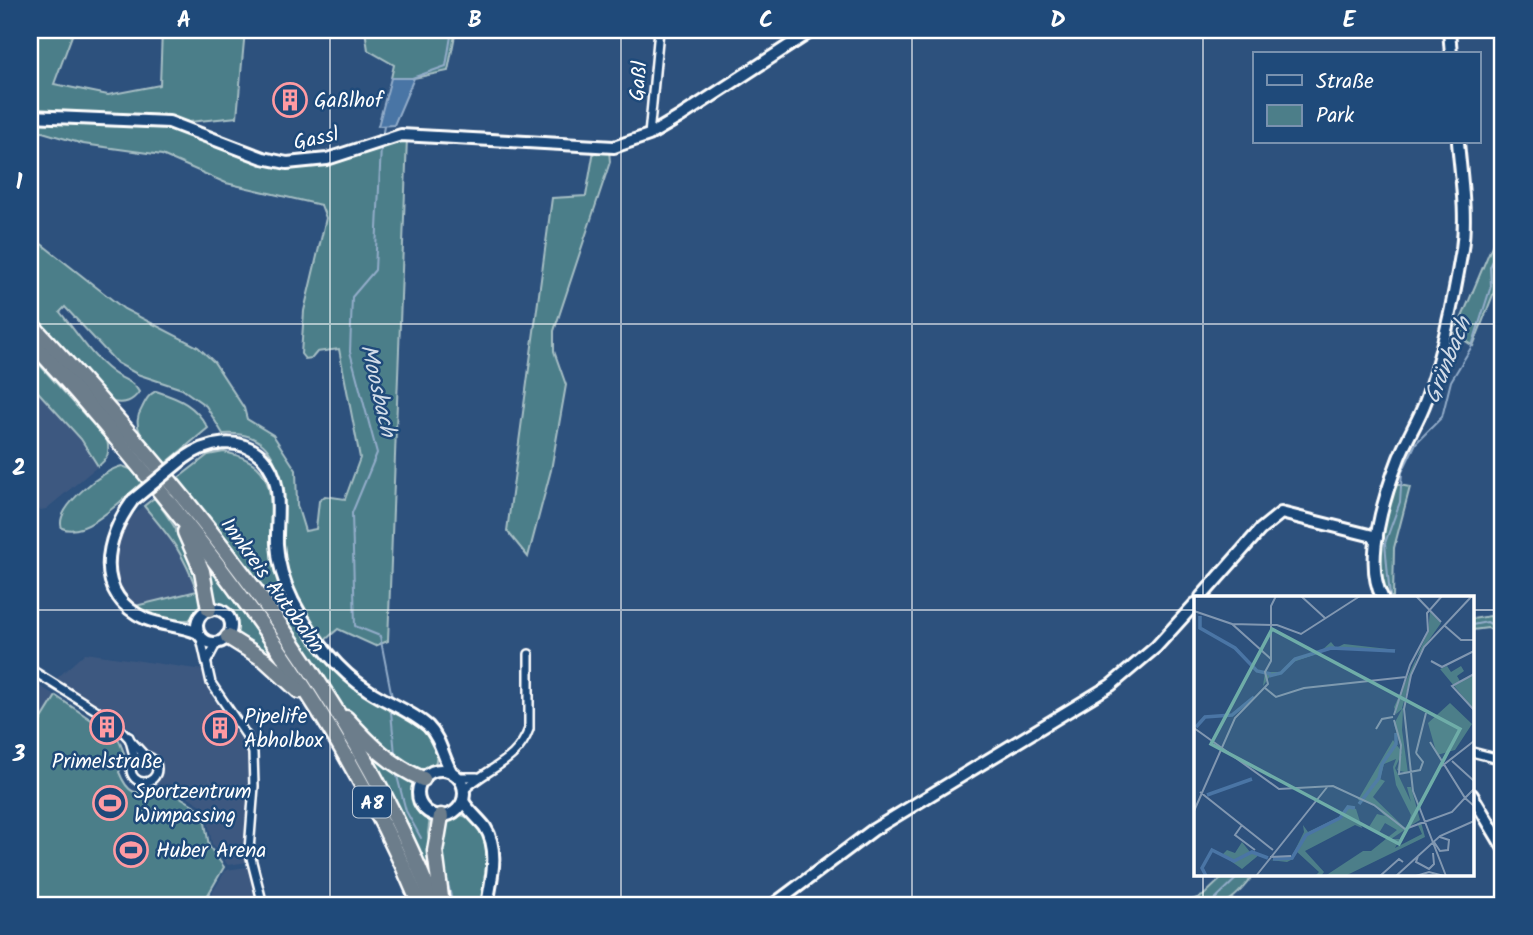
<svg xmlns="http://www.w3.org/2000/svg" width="1533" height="935" font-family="Kalam,sans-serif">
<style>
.built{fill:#3e5980}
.green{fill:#4c7e89;stroke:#a6bec4;stroke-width:2}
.water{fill:#4a75a5;stroke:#92acc9;stroke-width:2}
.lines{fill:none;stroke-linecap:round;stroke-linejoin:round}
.stream{stroke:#92acc9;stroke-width:2}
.street-casing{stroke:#fff;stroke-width:12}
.secondary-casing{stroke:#fff;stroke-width:16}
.highway-casing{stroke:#fff;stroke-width:19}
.street{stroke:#1f4a7a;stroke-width:7}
.secondary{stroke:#1f4a7a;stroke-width:10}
.highway{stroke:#6c7d8b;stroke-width:14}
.secondary-bridge-casing{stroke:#fff;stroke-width:16;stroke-linecap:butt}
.secondary-bridge{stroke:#1f4a7a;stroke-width:10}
.grid{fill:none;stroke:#fff;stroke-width:2;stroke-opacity:0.55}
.labels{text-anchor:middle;stroke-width:5;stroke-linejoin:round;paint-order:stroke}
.shield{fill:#1f4a7a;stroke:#bcc9d7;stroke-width:2}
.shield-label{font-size:19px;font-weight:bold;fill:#fff}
.street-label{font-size:21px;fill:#fff;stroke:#1f4a7a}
.poi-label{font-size:21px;fill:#fff;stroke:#1f4a7a;text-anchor:start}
.water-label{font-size:23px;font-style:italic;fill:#d2dce8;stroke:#1f4a7a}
.inset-river{fill:none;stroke:#4a75a5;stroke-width:3.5}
.inset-road{fill:none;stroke:#8197b1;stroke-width:2}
.view{fill:#6fada8;fill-opacity:0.15;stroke:#6fada8;stroke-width:3.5}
.inset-edge{fill:none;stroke:#fff;stroke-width:3.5}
.neatline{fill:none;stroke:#fff;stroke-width:2.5}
.grid-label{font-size:23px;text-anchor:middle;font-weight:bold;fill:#fff}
</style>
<rect width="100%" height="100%" fill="#2d517d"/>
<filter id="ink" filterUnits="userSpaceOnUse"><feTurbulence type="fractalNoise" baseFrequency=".0143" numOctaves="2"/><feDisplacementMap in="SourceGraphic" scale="14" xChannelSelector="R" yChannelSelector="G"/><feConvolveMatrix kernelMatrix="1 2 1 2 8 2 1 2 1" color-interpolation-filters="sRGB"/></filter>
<g filter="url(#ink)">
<g class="built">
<path d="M30 383 81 439 98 466 46 509 33 511H30Z"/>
<path d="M144 506 171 536 187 565 197 592 135 606 123 593 115 575 114 557 115 544 127 521Z"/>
<path d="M85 653 203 670 212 695 247 749 249 777 244 840 247 862 228 865 212 844 206 808 168 784 154 786 162 772 160 761 146 752 133 730 55 680Z"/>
<path d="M30 680 56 696 30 738Z"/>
<path d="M248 867 258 905H205L226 870Z"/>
</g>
<g class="green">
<path d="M36 30H74L54 84 108 95 160 85 162 30H245L237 117 189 122 30 112V37Z"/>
<path d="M365 30H456L448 71 414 78H391L394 65 368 50Z"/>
<path d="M30 121 180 128 301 166 407 138 388 641 375 646 338 629 324 641C309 617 291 594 284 565 275 520 301 428 223 434L206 406 182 389 137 374 117 363 65 307 60 312C76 332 92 357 112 372 122 380 133 380 139 392 132 402 125 404 112 402L30 311V235L124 309 198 347 214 362 244 408 247 419 273 435 296 470 297 505 305 531 316 529 319 501 325 496 345 499 360 458 339 349 317 352 312 358 305 359 301 354 304 311 326 218 321 205 226 183 162 155 83 144 32 129Z"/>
<path d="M594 150H609L610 162 554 331V351L566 385 551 470 528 557 507 531 552 198 586 196Z"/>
<path d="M1501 224 1503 225V269L1473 346 1455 334Z"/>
<path d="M30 354 107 440C110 453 108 459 98 466L81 439 30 383Z"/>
<path d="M156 391C180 399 195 405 208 428L165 464C150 447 128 430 142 408 146 400 148 395 156 391Z"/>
<path d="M224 452C284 464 266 503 274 548 276 561 308 633 316 645 338 678 455 721 434 767L417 773C351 741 316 664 275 607 244 563 211 521 177 479L208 455Z"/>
<path d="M122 466 133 470 143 482C124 497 86 539 62 528 53 508 105 469 122 466Z"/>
<path d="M1394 484 1410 487 1394 548 1393 597H1386L1377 559Z"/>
<path d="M154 498C184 536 192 558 205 604L189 620H162L135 606 197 591C182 550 171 539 144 506Z"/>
<path d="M204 559 280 665 233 635 234 619 222 607 217 606Z"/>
<path d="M1490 616 1503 623V636L1488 628 1472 630V619Z"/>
<path d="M56 696 118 738 126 758 119 772C132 804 142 789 167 789L203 811 209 846 224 867 202 905H30V738Z"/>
<path d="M359 739 418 782 417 802 430 817 428 833 433 871 430 873Z"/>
<path d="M454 814C501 818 487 874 483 905H446L438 872 442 820Z"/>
<path d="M1226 874H1254C1227 911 1222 905 1178 905L1203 896Z"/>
</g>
<path class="water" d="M391 78H414L394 125 378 126Z"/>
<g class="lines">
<g class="stream">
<path d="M412 78 446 66 452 30"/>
<path d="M382 138 384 126"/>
<path d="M381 147 375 270 352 297 350 352 377 453 352 513 355 626 380 636 392 697"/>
<path d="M1390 597 1385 543 1400 502 1402 472 1416 443 1442 417 1451 381 1472 346 1491 286 1490 267 1495 256 1503 251"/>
<path d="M1472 625 1487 622 1503 630"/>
<path d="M391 712 395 754"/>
<path d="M397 776 406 811 421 838"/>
<path d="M447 879 453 905"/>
<path d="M1193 905 1211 903 1241 874"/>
</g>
<g class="street-casing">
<g id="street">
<path d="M649 135 659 30"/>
<path d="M201 638 211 683 246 735 253 753 254 786 249 850 263 905"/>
<path d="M207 661 216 644"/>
<path d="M30 669 112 720 145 756"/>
<path d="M129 737 135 759"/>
<path d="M1472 752 1503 760"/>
<circle cx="144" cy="769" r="13"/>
<path d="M458 777H477"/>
<path d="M464 790C488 767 517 763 529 729V654"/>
</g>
</g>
<g class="secondary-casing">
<g id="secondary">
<path d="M1449 30 1451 54"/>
<path d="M30 116 169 122 263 158 287 163 327 159 401 135 614 147 649 135 678 118 813 30"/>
<path d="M183 459C206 442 240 435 262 457 285 481 276 515 277 544 278 564 284 583 293 601 311 635 335 669 368 690 387 703 410 710 428 726 441 739 443 758 452 773"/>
<path d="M133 500C105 538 92 594 146 619 163 626 181 625 198 633"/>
<path d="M1201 597 1260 530 1281 513 1377 537"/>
<path d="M1382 597C1363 562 1385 494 1399 458 1407 438 1419 420 1426 400 1443 352 1454 298 1462 249 1467 214 1461 177 1458 142"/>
<circle cx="214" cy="626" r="17"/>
<circle cx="441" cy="793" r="23"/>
<path d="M1472 795 1503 847"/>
<path d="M463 801C469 811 478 818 485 827 500 850 491 880 487 905"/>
<path d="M773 905 873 830 1111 685 1156 647 1195 604"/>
</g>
</g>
<g class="highway-casing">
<g id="highway">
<path d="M30 323C186 490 351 690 434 905"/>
<path d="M30 341C75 388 117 439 158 489 262 617 357 753 420 905"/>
<path d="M185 532 202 571 209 609"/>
<path d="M228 637 265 660 299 691"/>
<path d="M346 718C369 743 391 766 423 779"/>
<path d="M441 816 435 851 442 905"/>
</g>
</g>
<use href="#street" class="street"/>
<use href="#secondary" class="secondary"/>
<use href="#highway" class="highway"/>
<g class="secondary-bridge-casing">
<path id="secondary-bridge" d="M133 500 183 459"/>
</g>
<use href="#secondary-bridge" class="secondary-bridge"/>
</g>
</g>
<path class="grid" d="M330 30V905M621 30V905M912 30V905M1203 30V597M30 324H1503M30 610H1195M1472 610H1503M1203 874V905"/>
<defs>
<g id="building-ring" transform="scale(1.75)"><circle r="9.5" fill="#1f4a7a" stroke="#ff9aa2" stroke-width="1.5"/><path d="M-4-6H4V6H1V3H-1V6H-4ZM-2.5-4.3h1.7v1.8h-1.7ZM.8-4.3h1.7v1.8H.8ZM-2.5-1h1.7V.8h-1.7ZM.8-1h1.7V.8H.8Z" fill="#ff9aa2"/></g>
<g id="stadium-ring" transform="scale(1.75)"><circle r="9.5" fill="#1f4a7a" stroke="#ff9aa2" stroke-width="1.5"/><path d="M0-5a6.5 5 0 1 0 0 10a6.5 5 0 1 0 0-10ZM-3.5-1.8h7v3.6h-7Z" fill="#ff9aa2"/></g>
</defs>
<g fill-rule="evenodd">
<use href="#building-ring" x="290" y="100"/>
<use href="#building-ring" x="107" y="727"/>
<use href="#building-ring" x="220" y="728"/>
<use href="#stadium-ring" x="110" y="803"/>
<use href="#stadium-ring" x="131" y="850"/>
</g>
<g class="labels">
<rect class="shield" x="353" y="786.5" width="38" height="31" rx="5"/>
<g class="shield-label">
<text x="372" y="809">A8</text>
</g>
<g class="street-label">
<text transform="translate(638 81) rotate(-85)" y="7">Gaßl</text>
<text transform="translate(316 138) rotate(-12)" y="7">Gassl</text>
<text transform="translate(273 585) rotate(54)" y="7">Innkreis Autobahn</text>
</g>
<g class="poi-label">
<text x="314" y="107">Gaßlhof</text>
<text x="244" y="723">Pipelife<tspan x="244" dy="24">Abholbox</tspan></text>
<text x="107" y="768" text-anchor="middle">Primelstraße</text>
<text x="134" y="798">Sportzentrum<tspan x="134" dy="24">Wimpassing</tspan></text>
<text x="156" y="857">Huber Arena</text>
</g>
<g class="water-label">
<text transform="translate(1447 360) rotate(-68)" y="8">Grünbach</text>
<text transform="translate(379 390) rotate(77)" y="8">Moosbach</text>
</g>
</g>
<g transform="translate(1194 596)">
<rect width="280" height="280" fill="#2d517d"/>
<path d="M236 15 247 27 223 61 208 112 209 113 208 134 214 177 203 174 208 157 201 172 217 206 213 191H217L226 224 213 232 217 219 202 189 199 171 202 163 190 168 186 183 191 185 179 201 212 233 197 243H206L201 252 228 238 223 227 227 226 231 241 151 280H131L169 255H177L203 234 191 227 185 237 175 231 183 218 191 220 179 208 164 204 199 144 208 156 200 128 208 113 202 118 200 111 234 36ZM137 46 142 52 150 48 203 54H135L99 66 87 78 76 80 69 90 71 76H87L99 63 127 55ZM253 70 257 76 267 70 270 75 263 80 266 85 280 79V114L246 73ZM256 107 278 128 261 154 243 159 234 127ZM154 210 162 213 168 232 161 229 111 255 130 276 127 280H121L125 276 102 255 99 263 93 266 76 264 97 262 110 236 109 229 114 236 145 221ZM48 246 56 256 66 258 48 273 28 259 33 254 41 257Z" fill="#4c7e89"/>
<path class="inset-river" d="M6 20V32L41 52 63 75 77 78M75 80 87 77 101 63 137 52 201 55M2 131 11 121 38 119 60 101M13 199 58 183M165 208 185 182 188 168 202 148V137M79 263 98 262 112 239 146 222 154 211 161 212M12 280 8 272 18 254 40 265 58 256 74 262"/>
<path class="inset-road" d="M107 0 131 22M222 0 247 26M0 15 38 28 77 63M38 28 83 29 107 38 166 0M251 30 267 44H280M237 65 248 71 280 55M280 78 258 90 280 114M71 92 82 101 110 92 212 81M200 119 216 69 234 35 233 17 248 0M200 124 207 149 205 178 226 174 229 166 222 157M0 132 85 193 139 190 180 209 211 233 258 216 271 202 236 146M182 133 188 123 199 121M222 157 232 117M258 165 280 185M248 170 280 145M280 193 271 202 280 210M6 196 79 254M0 215 41 122 74 88 71 76 77 65V10L82 0M48 229 41 239 61 254M240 246 246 255 254 254 255 244 246 241M224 260 222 266 235 273 240 268 239 257M76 261 97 260M62 280 134 190M186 280 205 263 209 266M202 280 246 240 280 225M222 280 235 276 250 280M252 280 219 195 210 113 217 79 230 51 278 0"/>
<path class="view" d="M78 33 266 133 205 248 17 148Z"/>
<rect width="280" height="280" class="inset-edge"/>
</g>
<rect width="1533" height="935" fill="none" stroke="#1f4a7a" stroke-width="77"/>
<rect x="1253" y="52" width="228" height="91" fill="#1f4a7a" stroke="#7992af" stroke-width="2"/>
<rect x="1267" y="75" width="35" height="10" fill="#1f4a7a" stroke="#7992af" stroke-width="2"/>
<text x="1316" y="88" font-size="21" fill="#ffffff">Straße</text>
<rect x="1267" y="105" width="35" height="21" fill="#4c7e89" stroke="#7992af" stroke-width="2"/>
<text x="1316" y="122" font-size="21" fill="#ffffff">Park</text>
<rect x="38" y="38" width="1456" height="859" class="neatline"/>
<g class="grid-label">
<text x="184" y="27">A</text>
<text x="475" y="27">B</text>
<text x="766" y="27">C</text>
<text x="1058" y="27">D</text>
<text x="1349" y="27">E</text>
<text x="19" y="189">1</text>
<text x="19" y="475">2</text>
<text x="19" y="761">3</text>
</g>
</svg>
